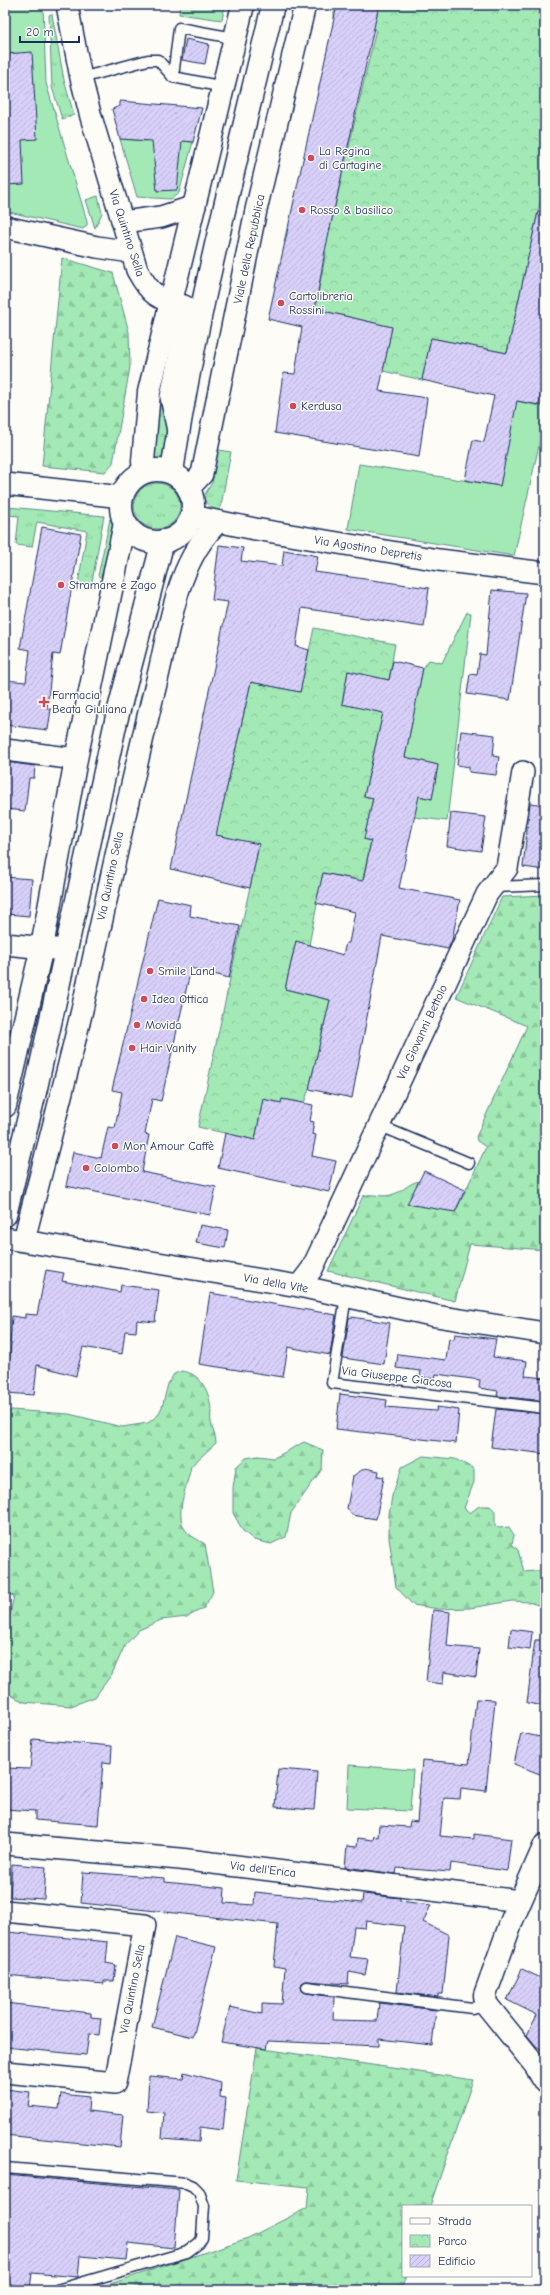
<svg xmlns="http://www.w3.org/2000/svg" width="550" height="2295" font-family="'Comic Neue',sans-serif">
<style>
.grass{fill:url(#grass-tufts);stroke:#5f8c8a}
.forest{fill:url(#forest-firs);stroke:#5f8c8a}
.park{fill:url(#park-crowns);stroke:#5f8c8a}
.garden{fill:#a3e9b5;stroke:#5f8c8a}
.building{fill:url(#building-hatch);stroke:#1b2f5e}
.lines{fill:none;stroke-linecap:round;stroke-linejoin:round}
.service-casing{stroke:#1b2f5e;stroke-width:13}
.minor-casing{stroke:#1b2f5e;stroke-width:24}
.tertiary-casing{stroke:#1b2f5e;stroke-width:25}
.service{stroke:#fdfcf7;stroke-width:10}
.minor{stroke:#fdfcf7;stroke-width:21}
.tertiary{stroke:#fdfcf7;stroke-width:22}
.poi-dot{fill:#d1495b;stroke:#fdfcf7;stroke-width:1.5}
.labels{text-anchor:middle;stroke-width:3;stroke-linejoin:round;paint-order:stroke}
.poi-label{font-size:12px;fill:#1b2f5e;stroke:#fdfcf7;text-anchor:start}
.street-label{font-size:12px;fill:#1b2f5e;stroke:#fdfcf7}
</style>
<defs>
<pattern id="grass-tufts" width="24" height="20" patternUnits="userSpaceOnUse"><rect width="24" height="20" fill="#a3e9b5"/><path d="M3 7l-1-3M5 7V3M7 7l1-3M15 17l-1-3M17 17v-4M19 17l1-3" fill="none" stroke="#8cc89e"/></pattern>
<pattern id="forest-firs" width="22" height="20" patternUnits="userSpaceOnUse"><rect width="22" height="20" fill="#a3e9b5"/><path d="M5 1l3.5 6h-7zM16 11l3.5 6h-7z" fill="#8cc89e"/></pattern>
<pattern id="park-crowns" width="20" height="18" patternUnits="userSpaceOnUse"><rect width="20" height="18" fill="#a3e9b5"/><path d="M2 6a3 3 0 1 1 6 0M12 15a3 3 0 1 1 6 0" fill="none" stroke="#8cc89e"/></pattern>
<pattern id="building-hatch" width="6" height="6" patternUnits="userSpaceOnUse"><rect width="6" height="6" fill="#d8d0f9"/><path d="M-1 1l2-2M0 6l6-6M5 7l2-2" fill="none" stroke="#b9b3d8"/></pattern>
</defs>
<rect width="100%" height="100%" fill="#fdfcf7"/>
<filter id="ink" filterUnits="userSpaceOnUse"><feTurbulence type="fractalNoise" baseFrequency=".025" numOctaves="2"/><feDisplacementMap in="SourceGraphic" scale="8" xChannelSelector="R" yChannelSelector="G"/><feConvolveMatrix kernelMatrix="1 2 1 2 8 2 1 2 1" color-interpolation-filters="sRGB"/></filter>
<g filter="url(#ink)">
<g class="grass">
<path d="M52 14 64 80 74 115 62 119 52 87 49 15Z"/>
<path d="M98 196 102 213 95 228 86 200Z"/>
<path d="M178 320 161 399 167 431 163 460 152 459 155 415Z"/>
<path d="M218 450 231 452 220 511 209 507 203 497 212 483Z"/>
<circle cx="157" cy="506" r="23"/>
<path d="M8 507 104 516 91 587 78 584 87 531 37 522 32 547 16 545 19 516 7 515Z"/>
<path d="M110 519C120 530 105 563 101 577L98 576Z"/>
</g>
<g class="forest">
<path d="M62 258 113 273 129 332 130 367 113 463 105 472 42 466Z"/>
<path d="M545 895V1250L470 1244 455 1301 328 1271 363 1196C373 1192 381 1199 394 1194 403 1191 409 1183 419 1181L408 1204 456 1211 486 1147 477 1141 476 1137 527 1026 456 997 502 897Z"/>
<path d="M182 1371C201 1373 210 1393 211 1410 211 1414 210 1418 211 1422 212 1430 216 1435 216 1443L191 1466C188 1486 171 1518 189 1534 194 1538 200 1541 205 1544L213 1592 204 1608 187 1617 161 1620 139 1630 125 1645 112 1674 95 1697 71 1706 24 1702 5 1692V1637L14 1596 5 1593V1415L11 1410 69 1414 122 1427 148 1423 158 1415 162 1407 168 1384 174 1374Z"/>
<path d="M304 1442 323 1450 322 1469 291 1513 286 1537 271 1544 254 1540 243 1531 233 1513V1488L236 1467 246 1458 258 1456 274 1458Z"/>
<path d="M423 1456 455 1459 474 1469V1482L464 1508 470 1513 479 1506H490L495 1511V1526L499 1528 509 1527 514 1535 512 1544 518 1550 524 1572 545 1570V1607L528 1602 512 1601 470 1608 439 1609 413 1605 396 1587 389 1538V1515L392 1496 402 1467Z"/>
<path d="M257 2048 473 2080 430 2206H403V2276H406L401 2290H92L248 2238 307 2208 309 2187 236 2180Z"/>
</g>
<g class="park">
<path d="M379 5H545V180L507 353 431 338 422 380 383 371 392 327 315 309 326 252 284 242 287 228 328 237 376 29 334 19V12L376 19Z"/>
<path d="M314 628 395 644 389 680 348 671 342 703 383 713 364 796 373 798 364 839 371 841 360 892 354 879 323 873 309 945 296 941 285 989 330 1000 309 1089 304 1103 282 1099 281 1103 263 1100 255 1140 198 1127 259 845 216 835 251 682 300 692Z"/>
</g>
<g class="garden">
<path d="M5 5H43L46 83 87 221V225L83 229 5 211Z"/>
<path d="M180 5H225L222 20 179 14Z"/>
<path d="M148 136 193 142 179 193 171 199 137 197 120 139 147 141Z"/>
<path d="M516 401 545 407V419L514 556 348 529 359 464 500 486Z"/>
<path d="M467 612 471 613 447 821 414 817 416 807 394 791 432 799 438 765 405 757 423 668 429 660 442 663Z"/>
<path d="M349 1765 413 1770 410 1811 347 1808Z"/>
</g>
<g class="building">
<path d="M337 5H379L325 251 315 309 392 327 379 391 427 398 419 457 275 433 283 373 295 374 302 327 268 319Z"/>
<path d="M186 39 209 44 205 64 182 60Z"/>
<path d="M32 52 37 139 22 140 24 184 5 185V54Z"/>
<path d="M120 101 202 108 193 142 182 141 177 190 157 191 152 141 120 139 112 109 120 106Z"/>
<path d="M538 212 545 213V374L539 405 517 401 500 486 465 480 473 440 484 442 494 396 422 380 431 338 507 353Z"/>
<path d="M42 527 81 534 60 655 53 654 47 709H51L48 730 5 725V680L26 682 30 650 20 648Z"/>
<path d="M219 545 243 548 241 561 282 566 284 550 318 556 315 572 429 588 424 627 302 608 296 646 309 650 300 692 251 682 216 835 259 844 250 888 171 869 228 602 212 600Z"/>
<path d="M492 590 526 593 510 700 467 694 470 674 477 675 480 654 486 655Z"/>
<path d="M393 661 423 668 405 757 438 765 432 799 419 796 399 888 460 900 452 940 448 949 382 936 352 1098 309 1089 330 1000 285 989 296 941 343 955 346 943H349L355 912 316 903 323 873 363 881 371 841 364 839 373 798 364 796 383 713 342 704 348 671 389 680Z"/>
<path d="M461 731 495 735 493 756 499 757 496 775 469 772V767L457 765Z"/>
<path d="M5 762 35 766 34 778H29L25 811 5 809Z"/>
<path d="M530 803 545 805V870L523 867Z"/>
<path d="M451 813 486 817 481 851 447 846Z"/>
<path d="M5 877 32 879 29 916 7 914Z"/>
<path d="M158 898 191 905 190 916 240 926 229 978 191 968 161 1101 152 1099 145 1134 149 1135 142 1172 216 1187 210 1215 66 1186 73 1152 101 1158 108 1127 115 1128 122 1092 112 1090Z"/>
<path d="M263 1099 281 1103 282 1099 313 1105 310 1121 314 1122 312 1134 316 1135 312 1156 336 1161 329 1192 218 1168 225 1133 255 1140Z"/>
<path d="M424 1171 465 1190 455 1212 407 1204Z"/>
<path d="M200 1225 228 1230 225 1248 196 1243Z"/>
<path d="M46 1270 64 1273 62 1281 120 1292 121 1285 159 1290 155 1322 137 1320 136 1332 125 1331 122 1354 83 1347 76 1376 37 1365 34 1395 6 1393 11 1343H10L12 1316 25 1318V1314L37 1315Z"/>
<path d="M210 1293 336 1315 330 1355 288 1347 283 1377 199 1364Z"/>
<path d="M352 1317 390 1323 384 1364 343 1358 349 1318Z"/>
<path d="M455 1334 496 1339 493 1357 527 1361 525 1376 545 1378V1401L497 1396 498 1391 479 1388 480 1380 436 1374 435 1379 420 1377 421 1371 396 1368 398 1354 446 1360 449 1338 454 1339Z"/>
<path d="M340 1394 387 1400 386 1407 422 1410 436 1411 437 1407 459 1410 456 1443 336 1429Z"/>
<path d="M496 1409 545 1414V1454L491 1447Z"/>
<path d="M365 1468 379 1471 378 1476 384 1477 376 1519 352 1515 347 1508 353 1476Z"/>
<path d="M433 1610 450 1612 447 1646 479 1649 476 1677 444 1672 443 1684 426 1682Z"/>
<path d="M511 1629 532 1632 530 1650 509 1647Z"/>
<path d="M535 1640H545V1706L527 1703Z"/>
<path d="M476 1699 495 1700 486 1791 461 1788 460 1799 444 1798 440 1836 474 1839V1834L511 1839 507 1871 451 1863 450 1872 397 1868 396 1874 345 1867 347 1846 357 1847 358 1838 373 1840 374 1836 378 1837 379 1825 409 1827 410 1821 417 1822 422 1760 469 1764Z"/>
<path d="M521 1733 545 1738V1776L514 1764Z"/>
<path d="M33 1739 112 1746 111 1763 103 1762 98 1825 35 1820V1811L5 1809V1768L30 1769Z"/>
<path d="M278 1769 317 1772 314 1810 275 1807Z"/>
<path d="M12 1864 46 1867 44 1899 10 1897Z"/>
<path d="M83 1872 165 1878V1882L225 1888 224 1903 254 1905 255 1892 362 1903 363 1894 400 1898V1901L431 1905 423 1922 449 1935 443 1994H438V1997L397 1992 404 1926 366 1921 365 1928 354 1927 350 1957 368 1959 365 1975 349 1972 348 1984 307 1981 302 1983 301 1987 306 1993 334 1997 333 2020 377 2021 379 2003 436 2010 432 2045 379 2039V2046L268 2041 266 2049 221 2042 230 2007 262 2014V2003L282 2004 285 1968 274 1966 278 1924 81 1903Z"/>
<path d="M8 1932 108 1942 106 1963 116 1965 114 1981H104V1984L5 1975Z"/>
<path d="M175 1937 216 1947 193 2037 152 2027Z"/>
<path d="M522 1969 545 1980V2052L536 2046 527 2035 537 2015 507 2000Z"/>
<path d="M5 2003 91 2013V2017L101 2018 99 2035 89 2034 86 2055 5 2047Z"/>
<path d="M184 2072 221 2082 220 2097 226 2098 223 2130 200 2127 199 2142 162 2139 164 2113 147 2111 149 2076 183 2079Z"/>
<path d="M5 2089 30 2092 28 2106 59 2109 61 2094 89 2097 88 2111 123 2115 120 2147 5 2135Z"/>
<path d="M5 2175 179 2190 174 2248 128 2243 126 2260 80 2256 78 2277 32 2273 30 2289 5 2287Z"/>
</g>
<g class="lines">
<g class="service-casing">
<g id="service">
<path d="M81 78 148 60H158L173 77"/>
<path d="M224 87 173 77 179 28 234 38"/>
<path d="M494 887 545 885"/>
<path d="M378 1125 469 1163"/>
<path d="M346 1297 332 1383 545 1408"/>
<path d="M307 1987 472 2008 486 2004"/>
<path d="M5 2168 186 2183 193 2186 199 2192 204 2206 202 2238 199 2243 187 2252 57 2290"/>
</g>
</g>
<g class="minor-casing">
<g id="minor">
<path d="M67 5 81 78 91 117 137 270C151 296 157 298 184 306L188 314 171 397 178 431"/>
<path d="M123 222 161 217 195 206"/>
<path d="M5 227 97 247 131 252"/>
<path d="M5 484 122 497"/>
<path d="M188 489 202 474 256 210 305 5"/>
<path d="M192 516 255 529 439 560 545 573"/>
<path d="M5 750 76 759"/>
<path d="M5 944 65 950"/>
<path d="M5 1238 299 1286 436 1316 545 1333"/>
<path d="M24 1240C43 1164 64 1088 82 1010 106 903 128 795 155 688 170 631 174 565 218 522"/>
<path d="M299 1286 312 1269 487 894 507 868 523 772"/>
<path d="M5 1844 180 1859 520 1901"/>
<path d="M5 1911 145 1925 115 2083 5 2072"/>
</g>
</g>
<g class="tertiary-casing">
<g id="tertiary">
<circle cx="157" cy="506" r="36"/>
<path d="M144 472 143 461 149 392 243 5"/>
<path d="M172 472C195 315 237 160 273 5"/>
<path d="M5 1106 42 947 76 759 125 523"/>
<path d="M5 1215 36 1088 116 721 163 541"/>
<path d="M545 1845 512 1920 485 1995 486 2004 536 2066 545 2082"/>
</g>
</g>
<use href="#service" class="service"/>
<use href="#minor" class="minor"/>
<use href="#tertiary" class="tertiary"/>
</g>
</g>
<g class="poi-dot">
<circle cx="311" cy="158" r="4"/>
<circle cx="302" cy="210" r="4"/>
<circle cx="281" cy="303" r="4"/>
<circle cx="293" cy="406" r="4"/>
<circle cx="61" cy="585" r="4"/>
<path d="M42 696h4v4h4v4h-4v4h-4v-4h-4v-4h4z"/>
<circle cx="150" cy="971" r="4"/>
<circle cx="144" cy="999" r="4"/>
<circle cx="137" cy="1025" r="4"/>
<circle cx="132" cy="1048" r="4"/>
<circle cx="115" cy="1146" r="4"/>
<circle cx="86" cy="1168" r="4"/>
</g>
<g class="labels">
<g class="poi-label">
<text x="319" y="155">La Regina<tspan x="319" dy="14">di Cartagine</tspan></text>
<text x="310" y="214">Rosso &amp; basilico</text>
<text x="289" y="300">Cartolibreria<tspan x="289" dy="14">Rossini</tspan></text>
<text x="301" y="410">Kerdusa</text>
<text x="69" y="589">Stramare e Zago</text>
<text x="52" y="699">Farmacia<tspan x="52" dy="14">Beata Giuliana</tspan></text>
<text x="158" y="975">Smile Land</text>
<text x="152" y="1003">Idea Ottica</text>
<text x="145" y="1029">Movida</text>
<text x="140" y="1052">Hair Vanity</text>
<text x="123" y="1150">Mon Amour Caffè</text>
<text x="94" y="1172">Colombo</text>
</g>
<g class="street-label">
<text transform="translate(127 233) rotate(72)" y="4">Via Quintino Sella</text>
<text transform="translate(249 249) rotate(-78)" y="4">Viale della Repubblica</text>
<text transform="translate(368 548) rotate(9)" y="4">Via Agostino Depretis</text>
<text transform="translate(110 876) rotate(-78)" y="4">Via Quintino Sella</text>
<text transform="translate(422 1032) rotate(-65)" y="4">Via Giovanni Bettolo</text>
<text transform="translate(276 1283) rotate(10)" y="4">Via della Vite</text>
<text transform="translate(397 1377) rotate(7)" y="4">Via Giuseppe Giacosa</text>
<text transform="translate(263 1869) rotate(7)" y="4">Via dell'Erica</text>
<text transform="translate(132 1989) rotate(-79)" y="4">Via Quintino Sella</text>
</g>
</g>
<rect width="550" height="2295" fill="none" stroke="#fdfcf7" stroke-width="20"/>
<rect x="10" y="10" width="530" height="2275" fill="none" stroke="#1b2f5e" stroke-width="1.5" filter="url(#ink)"/>
<rect x="402" y="2205" width="130" height="72" fill="#fdfcf7" stroke="#a3aaba"/>
<rect x="410" y="2218" width="20" height="6" fill="#fdfcf7" stroke="#a3aaba"/>
<text x="438" y="2225" font-size="12" fill="#1b2f5e">Strada</text>
<rect x="410" y="2235" width="20" height="12" fill="url(#park-crowns)" stroke="#a3aaba"/>
<text x="438" y="2245" font-size="12" fill="#1b2f5e">Parco</text>
<rect x="410" y="2255" width="20" height="12" fill="url(#building-hatch)" stroke="#a3aaba"/>
<text x="438" y="2265" font-size="12" fill="#1b2f5e">Edificio</text>
<path d="M20 36v6h59v-6" fill="none" stroke="#1b2f5e" stroke-width="2"/>
<text x="26" y="36" font-size="12" fill="#1b2f5e" stroke="#fdfcf7" stroke-width="3" paint-order="stroke">20 m</text>
</svg>
